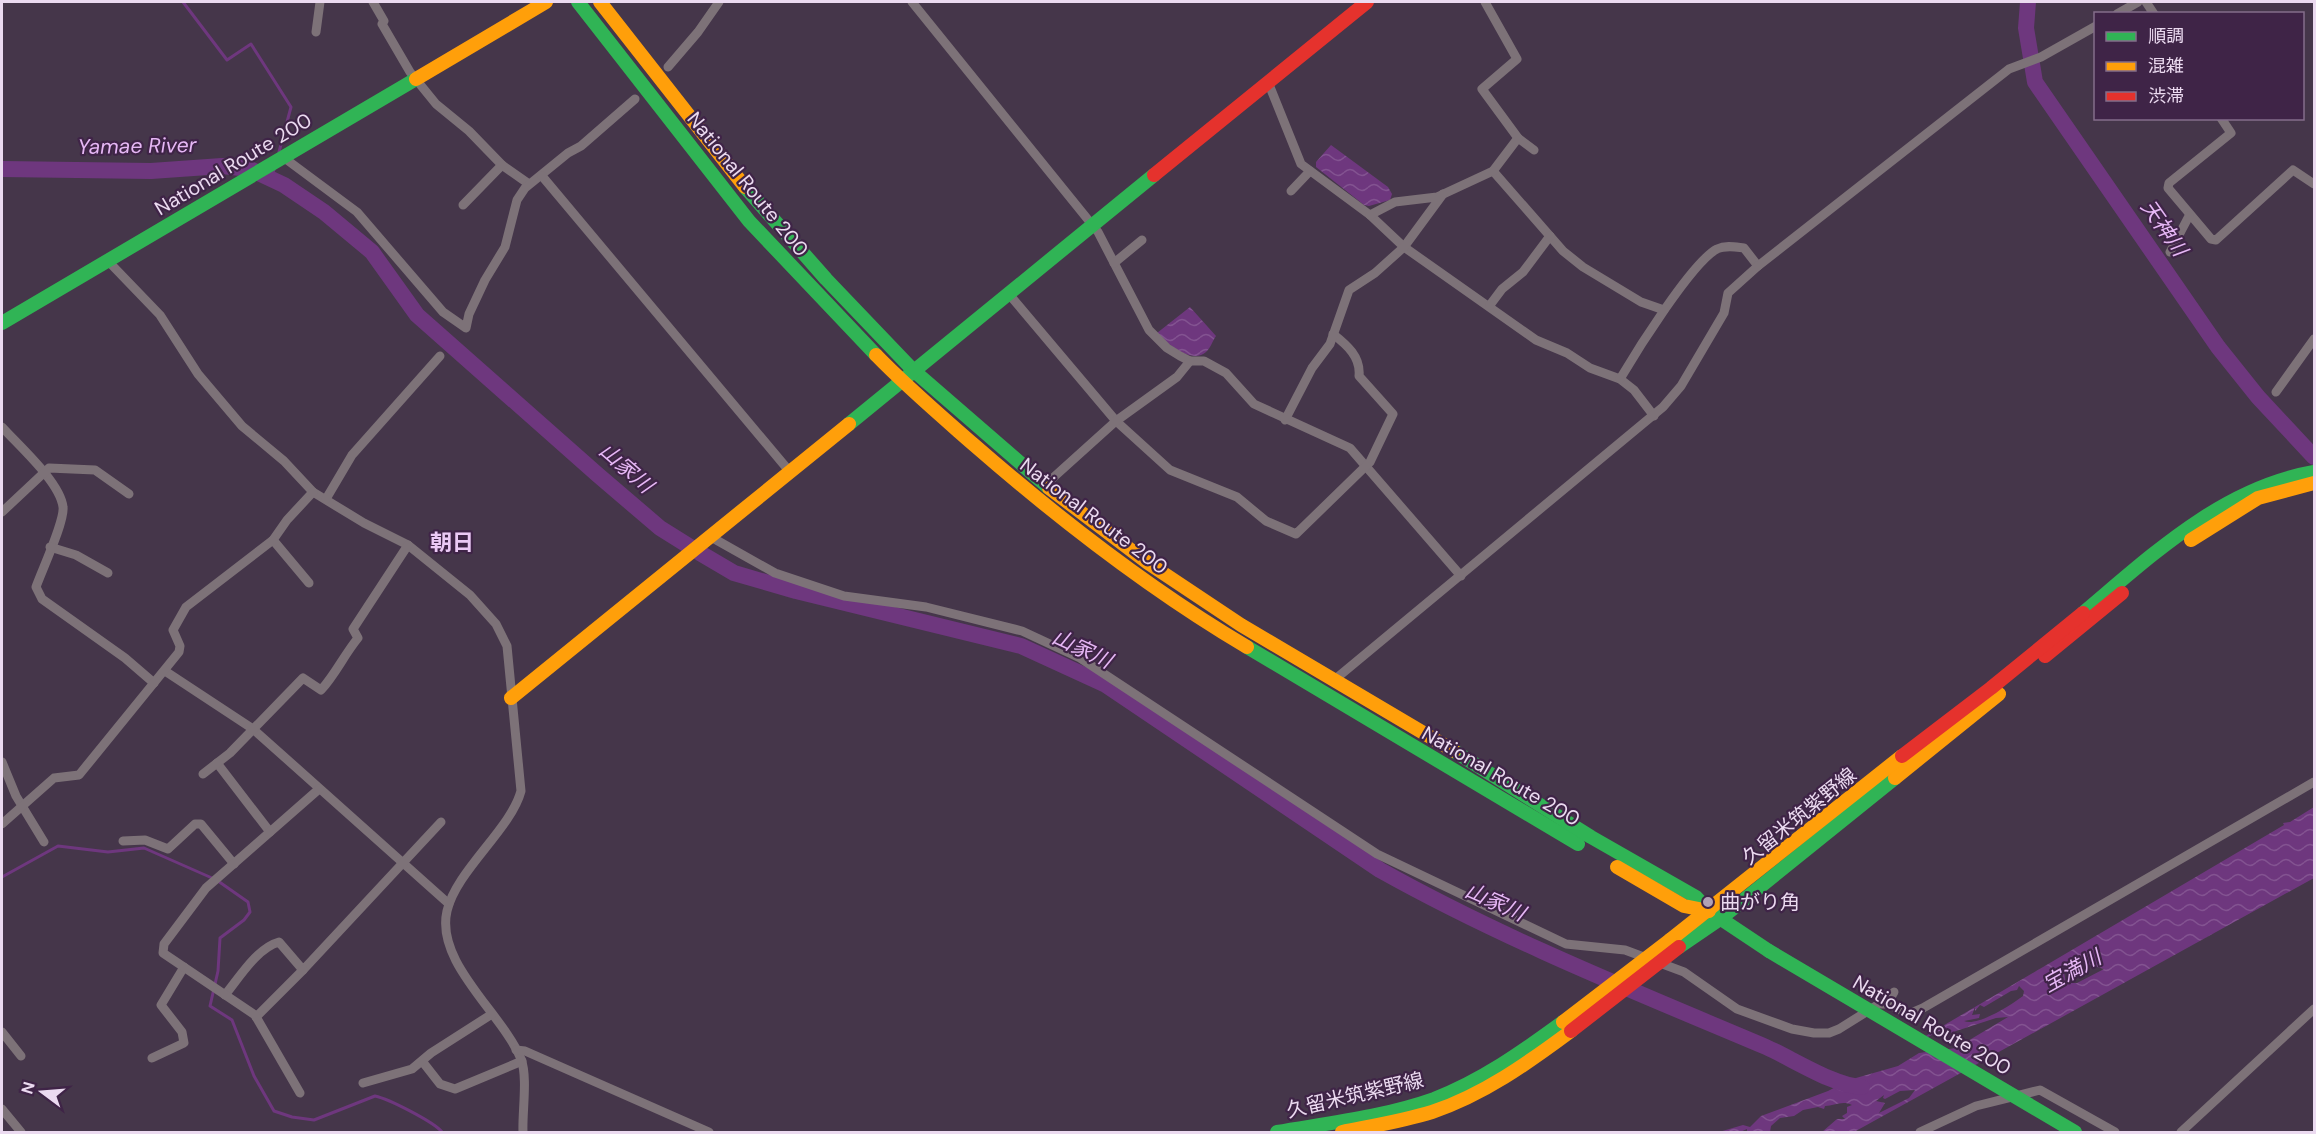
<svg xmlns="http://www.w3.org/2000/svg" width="2316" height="1134" font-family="'DM Sans','Noto Sans JP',sans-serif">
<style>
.water{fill:url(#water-waves);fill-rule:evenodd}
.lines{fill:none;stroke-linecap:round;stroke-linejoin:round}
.stream{stroke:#6e377e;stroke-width:3}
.river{stroke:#6e377e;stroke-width:16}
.street{stroke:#7d7278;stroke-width:9}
.fast{stroke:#30b455;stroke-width:14}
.slow{stroke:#ff9f0a;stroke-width:14}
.jam{stroke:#e5322d;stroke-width:14}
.fast-bridge{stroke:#30b455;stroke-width:14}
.slow-bridge{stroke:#ff9f0a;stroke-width:14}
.jam-bridge{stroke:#e5322d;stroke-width:14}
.poi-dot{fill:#b1a1b6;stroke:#3f2447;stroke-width:2}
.labels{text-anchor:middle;stroke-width:4.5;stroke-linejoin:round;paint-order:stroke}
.street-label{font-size:20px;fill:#ebdaf0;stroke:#3f2447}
.poi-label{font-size:20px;fill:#ebdaf0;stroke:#3f2447;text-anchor:start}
.water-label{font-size:21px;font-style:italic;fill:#e6b7f5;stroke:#3f2447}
.quarter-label{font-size:22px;font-weight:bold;fill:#ebc9f5;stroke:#3f2447}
</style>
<defs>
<pattern id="water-waves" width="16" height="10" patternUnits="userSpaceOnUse" patternTransform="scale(1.5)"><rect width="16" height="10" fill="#6e377e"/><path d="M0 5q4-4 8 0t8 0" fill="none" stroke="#835391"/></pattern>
</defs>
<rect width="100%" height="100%" fill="#45364a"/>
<g class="water">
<path d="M1331 145 1388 187 1392 194 1390 200 1369 206 1364 205 1316 167V162Z"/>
<path d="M1190 307 1216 336C1213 340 1210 349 1206 352 1192 365 1166 343 1157 333Z"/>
<path d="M2314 807V878L1854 1132H1822L1837 1119H1845L1842 1116 1847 1113V1107L1852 1105C1842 1100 1834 1106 1825 1106L1824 1109 1818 1107 1803 1110 1794 1116 1780 1118 1771 1126 1770 1132H1747V1129L1740 1132H1719L1743 1125 1750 1127 1761 1116 1828 1091 1849 1080 1898 1066 1919 1053 1956 1048 2008 1017 1996 1018 1950 1033 1939 1031 1928 1037H1924L2284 825 2283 823 2290 822ZM2073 960 2104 969 2077 983H2066L2063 967ZM2019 986 2024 991 2023 996C2011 1005 1977 1027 1964 1021L1979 1018 1980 1014 1972 1015 1975 1007V1011L1980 1005 1984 1007 2011 991 2017 990ZM1915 1090 1909 1098 1879 1113 1885 1103 1876 1101 1884 1095 1883 1098 1885 1099 1900 1091Z"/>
</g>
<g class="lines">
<g class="stream">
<path d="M183 2 227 60 251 44 291 107 279 152"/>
<path d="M271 179 274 170"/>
<path d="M2 877 58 846 108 852 144 848 212 878"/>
<path d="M218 881 248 902 250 912 244 920 220 938 218 971 210 1006 232 1020 254 1076 274 1111 292 1117 314 1120 375 1096C389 1099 434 1122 442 1132"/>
</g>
<g class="river">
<path d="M2028 2 2026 28 2035 82 2218 347 2258 397 2314 457"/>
<path d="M2 169 151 171 222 166 250 169 284 185 324 212 372 252 417 315 598 475 660 528 700 553 734 573 796 591 1021 646 1106 685 1380 870C1503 939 1636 992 1766 1047 1791 1058 1836 1087 1862 1087"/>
</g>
<g class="street">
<path d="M373 2 384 21 382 24 410 72 436 104 469 131 502 165 529 184"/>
<path d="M912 2 1098 232 1149 330 1167 348 1180 356 1190 361H1204L1226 373 1254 404 1350 448 1461 576"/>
<path d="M2146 2 2154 14"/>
<path d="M2117 14 2138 2"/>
<path d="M316 32 320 2"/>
<path d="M668 67 698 32 719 2"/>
<path d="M1268 82 1301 164 1370 215 1404 247 1536 340 1567 353 1590 368 1620 379 1634 390 1654 416"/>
<path d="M2221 118 2231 133 2169 183 2168 188 2211 239 2216 240 2293 170 2314 184"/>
<path d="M1518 138 1534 150"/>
<path d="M283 157 357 212 443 312 466 328 469 314 485 280 505 247 517 200 525 188 568 153 581 146 635 99"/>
<path d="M1493 171 1563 251 1583 267 1641 302 1664 310"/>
<path d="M542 176 790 472"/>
<path d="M1291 191 1310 171"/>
<path d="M463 205 502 165"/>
<path d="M1370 215 1395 202 1437 197 1493 171 1518 138 1482 89 1517 59 1485 2"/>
<path d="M2170 252 2189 216"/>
<path d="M108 261 160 315 198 374 242 426 284 461 313 492 364 523 408 545 470 595 496 624 507 646 521 791C511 829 456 871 447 911 435 963 503 1014 521 1059 528 1077 522 1113 523 1132"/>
<path d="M1114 263 1142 240"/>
<path d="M1008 293 1116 421 1170 470 1237 497 1266 521 1296 534 1370 462 1393 414 1359 376C1361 357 1347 345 1333 334"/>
<path d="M1490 305 1502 289 1523 272 1550 236"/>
<path d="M1620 379C1636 352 1692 262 1717 249 1726 245 1735 247 1744 248L1758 266"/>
<path d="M2276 392 2314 339"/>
<path d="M1285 420 1312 368 1330 344 1349 290 1375 273 1404 247 1443 194"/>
<path d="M2 427C19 446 60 482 63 507 65 521 42 570 36 587L42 599 125 658 154 683"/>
<path d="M1045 485 1116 421 1177 377 1190 361"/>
<path d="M326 499 352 455 440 356"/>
<path d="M2 512 49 468 95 470 129 494"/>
<path d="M711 537 775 573 844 596 926 607 1022 631 1080 658 1377 854 1566 944 1625 950 1684 972 1737 1009 1792 1029 1814 1033H1829L1839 1029 1879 1004H1887L1909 1014 1923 1008 2314 782"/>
<path d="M273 540 309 583"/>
<path d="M50 547 76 555 108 573"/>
<path d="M165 671 253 729 449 904"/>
<path d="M1333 681 1663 407 1681 386 1724 313 1728 293 1758 266 2009 69 2041 57 2096 26"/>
<path d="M2 762 16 796 44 842"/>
<path d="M217 763 270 832"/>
<path d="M203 774 230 753 303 678 321 690C335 675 344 655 358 638L353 629 408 545"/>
<path d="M2 824 54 778 79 775 179 652 180 646 173 630 186 607 273 540 287 520 313 492"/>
<path d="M123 841 145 840 168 849 195 824H201L234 864"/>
<path d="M225 995C239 978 257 948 279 942L303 970 441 822"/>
<path d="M1887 1004 1894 992"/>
<path d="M256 1017 303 970"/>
<path d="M2 1032 21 1056"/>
<path d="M516 1050 525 1051 709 1132"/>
<path d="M152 1058 184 1043 182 1032 161 1005 184 967"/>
<path d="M422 1061 440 1084 455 1089 522 1061"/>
<path d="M363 1083 412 1069 431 1053 492 1014"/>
<path d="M300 1093 255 1015 163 953 164 944 206 888 319 789"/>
<path d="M2 1109 21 1132"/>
<path d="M1920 1132 1976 1106 2040 1090 2115 1132"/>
<path d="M2181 1132 2314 1009"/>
</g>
<g class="fast">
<path d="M578 2 749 221 876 355"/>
<path d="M745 187 826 279 913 370 1049 488"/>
<path d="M2 323 416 79"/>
<path d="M849 424 1154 175"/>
<path d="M2083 613C2152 555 2222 488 2314 472"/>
<path d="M1247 647 1578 844"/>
<path d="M1454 751 1591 837 1696 897 1709 911 1769 951"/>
<path d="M1679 947 1720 919 1895 778"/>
<path d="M1277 1132C1329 1123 1383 1117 1434 1099 1481 1081 1522 1052 1563 1022"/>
</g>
<g class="slow">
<path d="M600 2 745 187"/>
<path d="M416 79 546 2"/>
<path d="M876 355C907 387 940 415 973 444 1059 519 1149 589 1247 647"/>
<path d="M1049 488 1148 563 1241 625 1454 751"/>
<path d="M2191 540 2258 498 2314 483"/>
<path d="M511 698 849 424"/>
<path d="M1895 778 1999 694"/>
<path d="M1617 867 1684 906 1709 911"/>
<path d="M1670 940 1902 756"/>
<path d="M1342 1132C1372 1126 1403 1121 1432 1112 1483 1095 1528 1063 1571 1031"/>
</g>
<g class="jam">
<path d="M1154 175 1367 2"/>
<path d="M2045 656 2122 593"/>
<path d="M1902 756 1991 688 2083 613"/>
</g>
<path class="fast-bridge" d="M1769 951 2075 1132"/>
<path class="slow-bridge" d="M1563 1022 1670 940"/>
<path class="jam-bridge" d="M1571 1031 1679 947"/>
</g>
<circle class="poi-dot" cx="1708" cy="902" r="6"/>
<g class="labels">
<g class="street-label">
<text transform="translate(233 164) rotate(-31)" y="7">National Route 200</text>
<text transform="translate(748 184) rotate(51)" y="7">National Route 200</text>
<text transform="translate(1094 516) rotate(37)" y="7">National Route 200</text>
<text transform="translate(1501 776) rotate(30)" y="7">National Route 200</text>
<text transform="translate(1799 816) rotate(-39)" y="7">久留米筑紫野線</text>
<text transform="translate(1932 1025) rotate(30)" y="7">National Route 200</text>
<text transform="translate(1355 1095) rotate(-13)" y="7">久留米筑紫野線</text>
</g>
<g class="poi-label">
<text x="1720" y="909">曲がり角</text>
</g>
<g class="water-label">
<text transform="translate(137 146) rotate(-1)" y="7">Yamae River</text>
<text transform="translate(2164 228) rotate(55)" y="7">天神川</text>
<text transform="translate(626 468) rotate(41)" y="7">山家川</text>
<text transform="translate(1082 649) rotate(25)" y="7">山家川</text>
<text transform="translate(1495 902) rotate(24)" y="7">山家川</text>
<text transform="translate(2072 971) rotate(-29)" y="7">宝満川</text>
</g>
<g class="quarter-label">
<text x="452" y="550">朝日</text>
</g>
</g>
<rect width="2316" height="1134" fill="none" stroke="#ebdaf0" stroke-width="6"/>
<rect x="2094" y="12" width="210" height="108" fill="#3f2447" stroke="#846d8b" stroke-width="1.5"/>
<rect x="2106" y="32" width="30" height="9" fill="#30b455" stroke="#846d8b" stroke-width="1.5"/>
<text x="2148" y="42" font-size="18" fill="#ebdaf0">順調</text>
<rect x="2106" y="62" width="30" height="9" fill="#ff9f0a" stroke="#846d8b" stroke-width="1.5"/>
<text x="2148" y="72" font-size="18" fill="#ebdaf0">混雑</text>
<rect x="2106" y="92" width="30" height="9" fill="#e5322d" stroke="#846d8b" stroke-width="1.5"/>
<text x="2148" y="102" font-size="18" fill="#ebdaf0">渋滞</text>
<g transform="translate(42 1092) rotate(286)" stroke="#3f2447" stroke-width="4.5" paint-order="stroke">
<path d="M0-4.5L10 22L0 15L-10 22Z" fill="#ebdaf0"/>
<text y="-9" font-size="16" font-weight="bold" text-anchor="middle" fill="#ebdaf0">N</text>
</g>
</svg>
